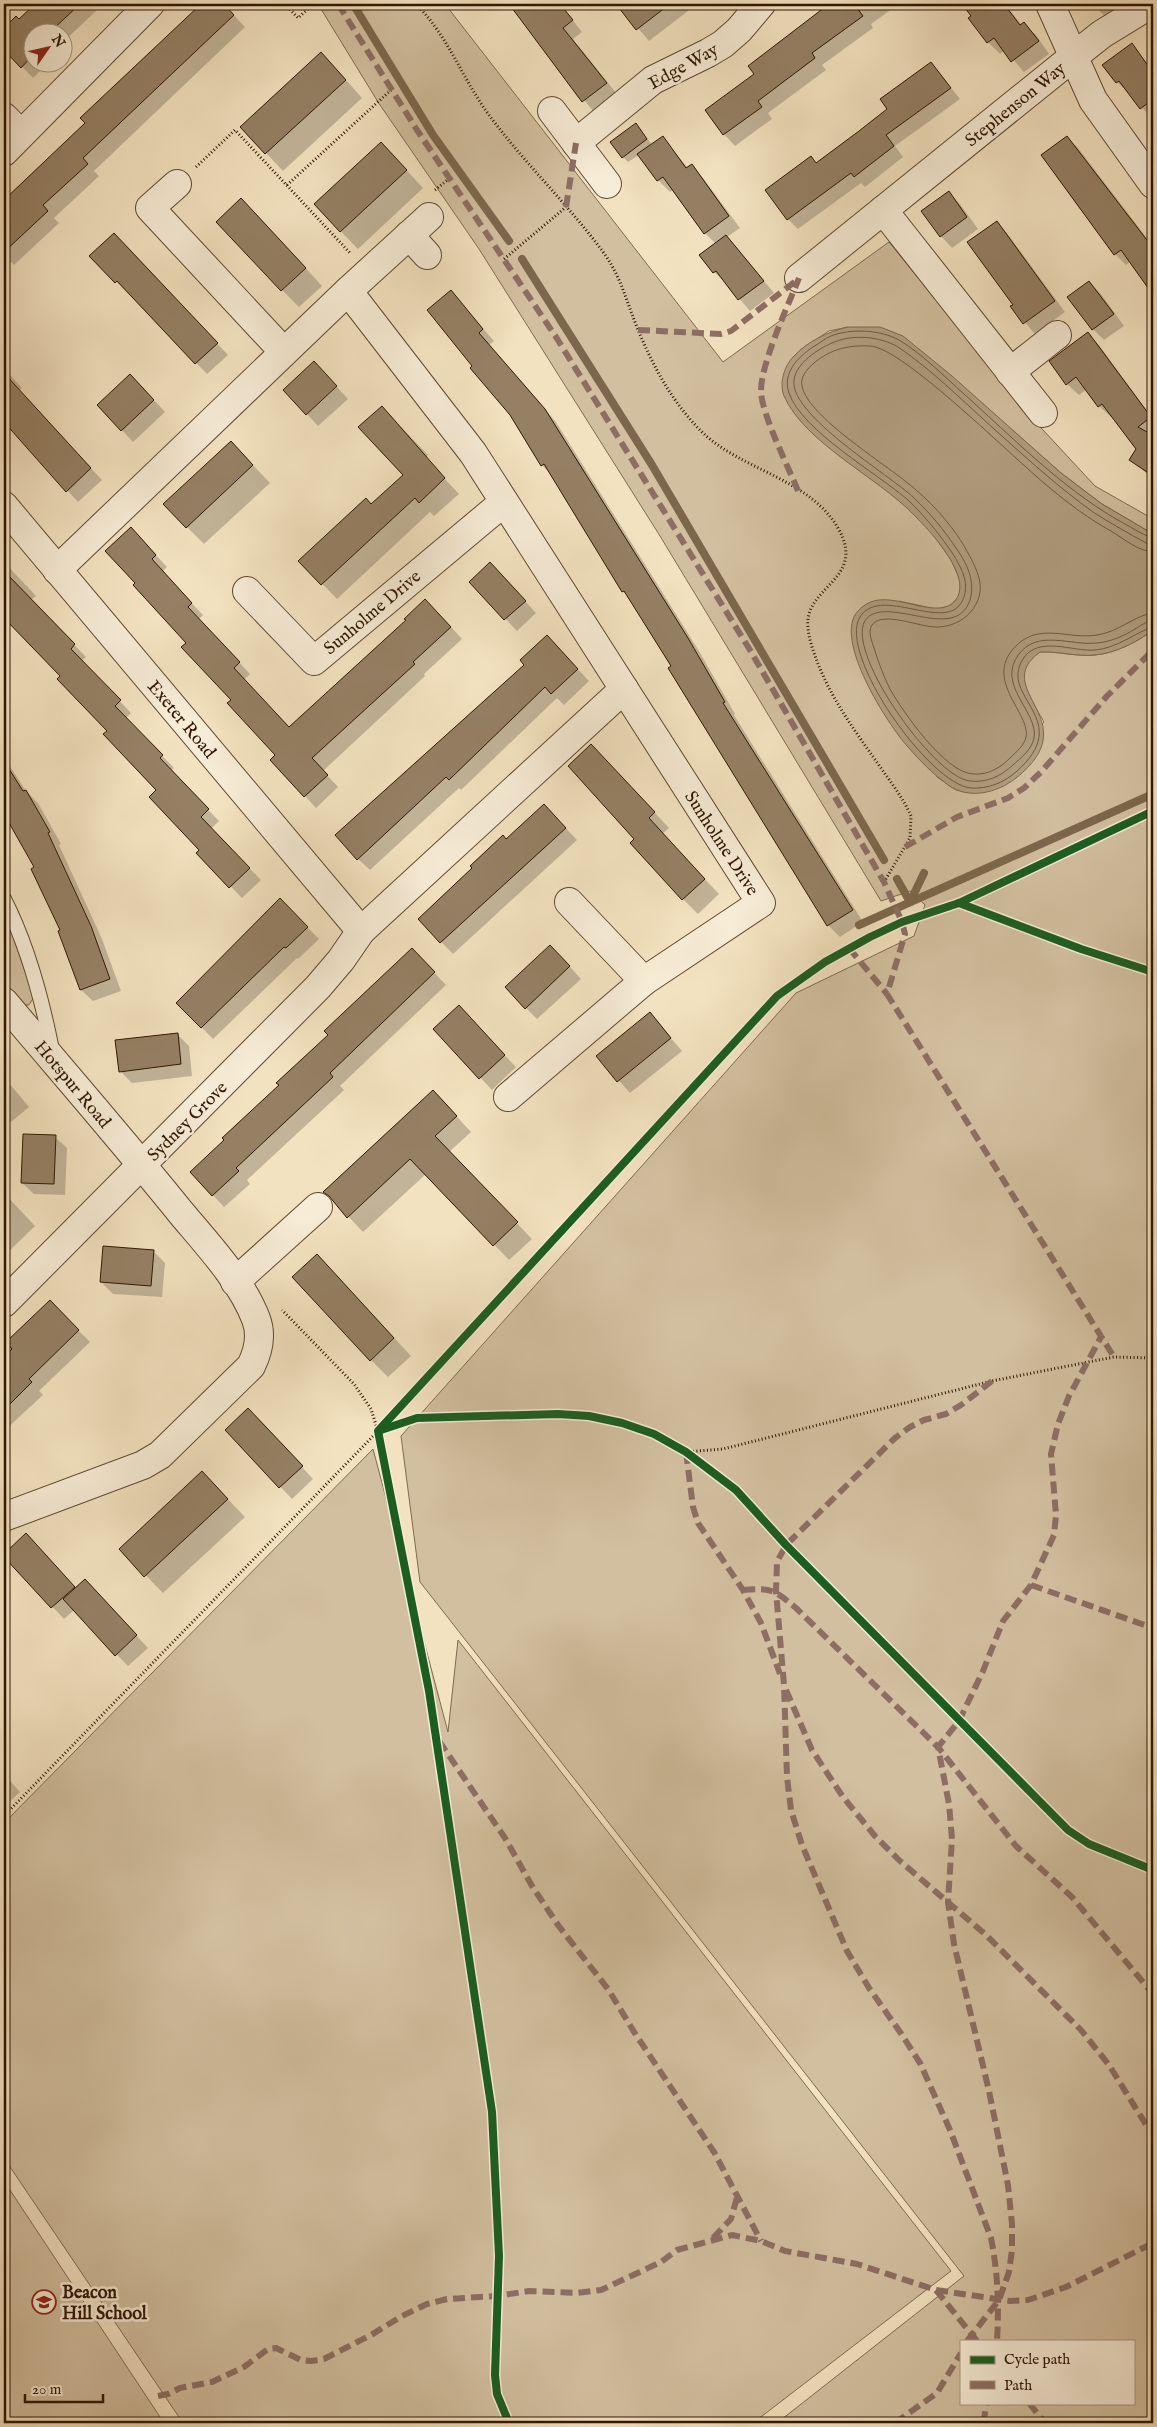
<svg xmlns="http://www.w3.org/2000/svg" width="1157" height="2427" font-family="'IM FELL English',serif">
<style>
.green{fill:#d2bf9f;stroke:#806a50;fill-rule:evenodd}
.water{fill:#b09d7f;stroke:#7c674c}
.shadow{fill:#0003}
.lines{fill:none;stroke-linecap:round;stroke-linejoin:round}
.shore{stroke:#705a40;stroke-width:1}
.stream{stroke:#7c674c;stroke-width:8}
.building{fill:#958064;stroke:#2f1600}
.service-casing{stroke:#604930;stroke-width:16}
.minor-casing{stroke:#604930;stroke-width:30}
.path{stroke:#2f1600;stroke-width:3;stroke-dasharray:1 2.5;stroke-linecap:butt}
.service{stroke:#f7ecd6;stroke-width:14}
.minor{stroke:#f7ecd6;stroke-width:28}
.quiet{stroke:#8d6e63;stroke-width:6;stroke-dasharray:12 6;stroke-linecap:butt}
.cycleway-casing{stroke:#f7ecd6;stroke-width:11}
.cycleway{stroke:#1b5e20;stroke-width:8}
.labels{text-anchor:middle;stroke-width:5;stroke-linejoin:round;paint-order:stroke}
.street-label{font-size:18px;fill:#2f1600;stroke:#f7ecd6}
.poi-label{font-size:18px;font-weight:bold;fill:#2f1600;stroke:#f7ecd6;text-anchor:start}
</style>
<rect width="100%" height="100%" fill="#f3e2c0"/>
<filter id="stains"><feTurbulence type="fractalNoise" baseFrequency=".004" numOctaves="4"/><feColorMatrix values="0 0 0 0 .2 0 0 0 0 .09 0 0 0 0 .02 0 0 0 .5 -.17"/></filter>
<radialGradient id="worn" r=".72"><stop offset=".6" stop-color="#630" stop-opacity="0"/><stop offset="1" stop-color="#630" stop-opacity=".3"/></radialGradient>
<g class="green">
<path d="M318 4H445L723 362 889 242 1031 417 1095 486 1153 519V534L1102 504 1061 473 1012 430 848 327 829 331 800 350 880 485 904 504 930 530 951 560 961 582 959 596 950 606 936 609 899 601 937 777 956 790 973 793 1044 722C1035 706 1016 680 1027 662 1029 658 1036 655 1040 652 1058 651 1077 657 1095 655 1116 653 1137 642 1153 630V2423H777L964 2276 420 1582 401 1436 796 993 914 936 925 905 910 891 881 901 660 536 479 249 378 102ZM961 2341H1133V2403H961Z"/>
<path d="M4 911 34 997 29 1005H16L4 990Z"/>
<path d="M373 1449 448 1732 458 1640 951 2271 753 2423H183L4 2158V1823Z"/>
<path d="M4 2181 164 2423H4Z"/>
</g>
<path class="water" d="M848 327H880L903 336 952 376 1061 473 1102 504 1153 534V630C1137 642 1116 653 1095 655 1077 657 1058 651 1040 652 988 690 1089 720 1016 778 997 793 969 800 948 785 933 774 920 761 908 747 888 725 832 638 858 611 879 587 912 609 937 608 944 608 950 606 954 602 976 579 930 531 913 514 877 477 805 443 784 396 779 383 784 367 793 357 808 341 827 332 848 327Z"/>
<g class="shadow">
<path d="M37 4H90L96 11 62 43V32H32V62H49L33 78 4 48V30L16 18 20 21Z"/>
<path d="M203 4H223L245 27 94 171 99 176 54 218 59 223 14 265 11 262 4 269V203L87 124 82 119Z"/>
<path d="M504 4H560L582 32 573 39 617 94 594 112 569 82 514 7 511 10Z"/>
<path d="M622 4H697L649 41 619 6Z"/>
<path d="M832 4H894L896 6 871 24 873 28 822 65 826 70 768 113 772 119 735 146 724 134 755 74 750 66Z"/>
<path d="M964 4H1005L1022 26 1024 24 1036 35 1049 54 1024 72 1005 50 1000 54 988 42 970 18 973 16Z"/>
<path d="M1092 4H1129L1106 17Z"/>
<path d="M1132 45 1153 70 1152 119 1129 93 1117 82Z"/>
<path d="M931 63 960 99 895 146 903 157 865 187 861 183 798 229 788 219 817 164 889 109Z"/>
<path d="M338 71 362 98 283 171 242 127Z"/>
<path d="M641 130 652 145 662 137 688 168 692 166 703 178 740 228 727 237 774 293 750 311 726 283 714 272 716 244 705 233 673 190 670 192 658 180 639 155 628 162 623 157Z"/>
<path d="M1067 137 1078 148 1153 246V292L1131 261 1126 265 1115 254 1042 156Z"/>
<path d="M398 161 423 188 358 249 315 205Z"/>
<path d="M948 193 960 204 978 229 952 248 941 236Z"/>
<path d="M259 217 322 286 299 307 282 290Z"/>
<path d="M996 222 1007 233 1065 312 1035 334 1012 307 1014 305Z"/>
<path d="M125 246 228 355 207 374 91 256Z"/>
<path d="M1089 282 1101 294 1124 326 1104 340 1093 329Z"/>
<path d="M451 292 494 341 489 345 556 422 699 651 735 714 734 715 863 922 840 937 828 925 631 600 623 591 553 477 542 465 511 415 474 366Z"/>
<path d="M1087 334 1099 345 1153 419V479L1130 459 1137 449 1113 416 1111 417 1099 406 1087 389 1079 395 1067 384Z"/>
<path d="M4 368 22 388 19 391 102 480 78 502 4 420Z"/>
<path d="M326 375 348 399 318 426 285 390Z"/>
<path d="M142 387 165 412 133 442 122 430Z"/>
<path d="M382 407 428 455 425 458 459 494 434 516 430 512 337 599 300 561 372 506 405 475Z"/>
<path d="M248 460 270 483 204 544 187 527Z"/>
<path d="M142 540 167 567 162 572 203 615 199 619 250 674 244 680 290 728 437 612 462 639 424 674 425 676 323 771 338 787 316 808 305 796 277 755 188 643Z"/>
<path d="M4 562 36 596 31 600 86 657 81 661 131 713 126 718 174 768 171 771 219 821 211 829 261 880 242 898 198 853 201 850 158 790 61 676 22 621 4 602Z"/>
<path d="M502 576 536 613 517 631 471 582Z"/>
<path d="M558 648 589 681 564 705 557 698 461 790 459 788 370 870 358 859Z"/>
<path d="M4 757 26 791 38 803 61 844 59 845 102 939 121 991 93 1001 81 990 60 931H62L36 868 4 811Z"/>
<path d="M606 761 669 828 662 834 719 894 698 914 683 899 636 839Z"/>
<path d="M555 817 577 840 453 954 419 919 507 840Z"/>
<path d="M280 900 319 939 298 959 297 958 213 1039 178 1003Z"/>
<path d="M562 958 581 979 537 1019 526 1008Z"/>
<path d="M423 961 446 985 340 1086 344 1090 247 1180 250 1184 224 1207 191 1172Z"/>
<path d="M650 1014 682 1051 630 1093 598 1057Z"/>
<path d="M470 1019 516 1067 492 1090 435 1029Z"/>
<path d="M177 1034 189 1046 192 1076 132 1083 120 1071Z"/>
<path d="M4 1077 29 1107 11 1122 4 1115Z"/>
<path d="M448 1107 471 1132 449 1152 532 1239 509 1260 426 1174 363 1232 325 1192Z"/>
<path d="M55 1137 67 1148 65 1195 34 1194 22 1183Z"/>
<path d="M4 1193 35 1226 4 1256Z"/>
<path d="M153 1251 165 1263 162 1297 113 1294 101 1282Z"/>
<path d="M334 1273 411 1356 388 1377 371 1360Z"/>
<path d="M50 1302 90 1342 39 1391 43 1395 4 1431V1359L14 1349Z"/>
<path d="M260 1421 313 1479 292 1499 227 1430Z"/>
<path d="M219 1490 245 1517 163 1593 120 1549Z"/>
<path d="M37 1547 76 1589 96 1592 148 1648 128 1666 74 1610 64 1619 4 1555Z"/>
<path d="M4 1774 20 1792 4 1807Z"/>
</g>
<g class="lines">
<g class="shore">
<path d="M1153 538C1140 534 1128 525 1116 519 1060 486 1013 438 964 394 945 377 921 353 899 340 881 330 851 328 831 336 825 338 819 344 813 347 798 357 782 373 789 393 802 431 877 473 908 500 925 516 940 535 953 554 960 566 968 579 965 593 955 641 882 582 860 617 837 654 930 785 971 788 988 789 1003 783 1016 772 1076 719 998 698 1023 659 1038 635 1073 652 1095 650 1118 648 1134 633 1153 627"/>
<path d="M1153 545 1146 543C1128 533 1110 523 1093 512 1061 489 1032 463 1003 437 970 408 934 371 898 347 880 336 851 334 832 343 818 349 796 363 794 380 789 415 890 475 914 498 931 514 945 531 958 551 967 564 974 579 971 596 960 646 890 595 867 618 840 646 934 778 970 781 987 783 1001 776 1013 765 1021 758 1032 749 1034 738 1039 712 995 685 1019 654 1038 629 1071 646 1097 643 1110 642 1124 636 1135 629 1142 625 1145 622 1153 620"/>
<path d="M1153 552C1138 551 1124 539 1111 531 1089 519 1069 504 1050 488 1017 462 903 347 870 346 848 345 831 349 814 363 807 369 800 377 802 386 808 418 891 467 916 490 936 507 956 530 968 553 972 560 977 570 979 578 986 604 963 627 937 627 922 628 882 610 872 625 867 632 873 644 875 651 879 664 884 677 890 689 903 712 946 774 974 774 988 775 1000 768 1010 758 1016 752 1024 746 1026 737 1031 714 984 681 1014 648 1038 621 1068 640 1097 635 1119 632 1135 615 1153 613"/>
</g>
<g class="stream">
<path d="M353 4 433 135 509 241"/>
<path d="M522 259 652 465 884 860"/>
<path d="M897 879 910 902"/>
<path d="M910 902 924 873"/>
<path d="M859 925 1153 794"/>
</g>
</g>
<g class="building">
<path d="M35 4H80L50 32H32V56L21 68 4 50V28L16 16 19 19Z"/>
<path d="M201 4H224L234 15 83 158 88 164 43 205 48 211 4 252V200L85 123 80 118Z"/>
<path d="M509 4H560L573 20 563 28 607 83 582 102Z"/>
<path d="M616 4H670L636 30Z"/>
<path d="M829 4H854L863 16 812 53 815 58 758 101 762 107 723 135 705 110 754 74 748 66Z"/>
<path d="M962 4H1004L1020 25 1024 22 1039 41 1011 62 994 38 987 43 968 18 971 16Z"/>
<path d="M1132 43 1153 73V99L1140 109 1119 81 1116 83 1102 65Z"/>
<path d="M321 52 346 80 265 154 240 127Z"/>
<path d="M931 62 951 88 886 135 894 146 854 177 851 173 787 220 765 190 811 156 816 163 859 131 887 109 880 99Z"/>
<path d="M636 123 647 139 622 158 610 142Z"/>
<path d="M663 136 686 168 692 164 729 216 704 234 663 177 657 181 637 154Z"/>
<path d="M1067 136 1153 248V295L1121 250 1114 255 1041 155Z"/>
<path d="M381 142 407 170 340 232 314 204Z"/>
<path d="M949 191 967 217 940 237 921 211Z"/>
<path d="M241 198 306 268 281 291 216 222Z"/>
<path d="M997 221 1055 301 1023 324 1010 306 1013 305 967 242Z"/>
<path d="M114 233 218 343 195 364 117 281 115 283 89 256Z"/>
<path d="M726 235 764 281 738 300 716 271 713 273 699 255Z"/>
<path d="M1089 281 1114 314 1092 330 1067 297Z"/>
<path d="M451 290 483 329 479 333 545 409 688 638 725 702 723 703 853 910 827 926 668 668 671 666 624 591 622 592 544 464 541 466 510 415 470 368 472 366 427 310Z"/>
<path d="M1088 332 1151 417 1138 427 1147 432 1153 422V476L1129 460 1136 449 1102 404 1098 407 1076 377 1066 385 1049 361Z"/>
<path d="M314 361 337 386 306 415 283 390Z"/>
<path d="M4 373 91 468 66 492 4 422Z"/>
<path d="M130 374 154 400 121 431 97 405Z"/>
<path d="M382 406 445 478 419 503 415 498 321 585 298 561 366 498 371 504 403 475 358 427Z"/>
<path d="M231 441 253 465 186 528 163 504Z"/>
<path d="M131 527 156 555 152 559 192 603 188 607 240 662 234 668 289 727 406 620 404 619 425 599 451 627 413 662 415 664 312 758 328 775 304 797 270 760 275 755 227 703 231 700 181 647 186 643 133 585 135 583 105 551Z"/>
<path d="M490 562 526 601 504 620 469 582Z"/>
<path d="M4 571 75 644 71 649 121 700 115 706 163 755 160 758 209 809 201 817 250 868 229 888 196 853 199 850 149 797 156 790 103 734 107 731 57 679 60 676 4 618Z"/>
<path d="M547 635 578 669 551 694 545 687 449 780 446 777 357 860 335 835 524 665 520 660Z"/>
<path d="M591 744 655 812 649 818 705 879 682 900 630 843 634 839 568 766Z"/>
<path d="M4 761 23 791 26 790 50 832 48 833 91 926 110 979 80 990 58 931 60 930 31 869 34 867 4 814Z"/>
<path d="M544 804 566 828 440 943 418 919 472 868 470 866 503 835 506 839Z"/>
<path d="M280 898 308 927 286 948 284 947 201 1028 176 1003Z"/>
<path d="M550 945 570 966 525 1009 505 987Z"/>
<path d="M412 948 435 972 330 1073 333 1077 236 1168 239 1171 212 1196 190 1172 224 1140 222 1138 279 1085 276 1083 328 1035 324 1031Z"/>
<path d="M459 1005 505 1055 479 1079 433 1029Z"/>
<path d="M650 1012 671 1038 617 1082 596 1056Z"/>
<path d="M178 1033 181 1064 119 1072 115 1040Z"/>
<path d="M433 1090 457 1116 435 1136 518 1222 493 1246 410 1159 347 1218 329 1196 323 1192Z"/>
<path d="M23 1134 56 1135 54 1184 21 1183Z"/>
<path d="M103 1246 154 1250 151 1286 100 1282Z"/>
<path d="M317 1254 394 1338 370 1361 292 1277Z"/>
<path d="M50 1300 79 1330 29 1379 32 1382 4 1410V1357L12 1349 6 1342Z"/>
<path d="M248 1408 303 1466 279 1488 225 1430Z"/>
<path d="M202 1471 228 1499 144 1577 119 1549Z"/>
<path d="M26 1533 75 1587 51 1608 4 1557V1554Z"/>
<path d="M85 1579 137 1635 115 1656 63 1599Z"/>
</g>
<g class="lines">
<g class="service-casing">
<path id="service" d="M4 899C28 946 42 999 52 1050"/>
</g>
<g class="minor-casing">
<g id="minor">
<path d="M1050 4 1093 100 1153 184"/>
<path d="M552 111 607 184"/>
<path d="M4 117 21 134"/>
<path d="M576 143 653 80 708 53 723 44 739 30 761 4"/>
<path d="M4 152 150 4"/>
<path d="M177 184 150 208 284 352"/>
<path d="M883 210 1043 413"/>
<path d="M409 235 427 255"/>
<path d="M799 278 1073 57 1102 34 1151 4"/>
<path d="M348 291 429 217"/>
<path d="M1010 372 1057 335"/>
<path d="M4 506 361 931"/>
<path d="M57 570 348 291 473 453 761 903 644 981 508 1097"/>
<path d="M247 591 314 661 504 502"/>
<path d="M569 902 644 981"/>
<path d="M4 1002C63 1072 124 1142 182 1214 208 1245 241 1280 256 1319 262 1335 259 1350 251 1366L160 1455 143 1465 4 1517"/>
<path d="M235 1282 318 1207"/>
<path d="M4 1303 318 987 341 960 361 931 624 689"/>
</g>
</g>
<g class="path">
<path d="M285 4 298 18 313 4"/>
<path d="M416 4C448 36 462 78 489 115 525 164 570 206 606 256 623 282 627 304 639 332 654 368 673 403 701 431 740 470 809 478 838 528 868 580 803 586 808 628 809 639 813 651 817 661 832 701 858 735 883 771 893 785 904 800 911 816L910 838 884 882"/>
<path d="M196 167 235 130 351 254"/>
<path d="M287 185 391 90"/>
<path d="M435 190 450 178"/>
<path d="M504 259 566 207"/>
<path d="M686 1452 723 1449 992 1381 1114 1357 1153 1358"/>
<path d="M4 1816 378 1431 371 1409 354 1384 282 1310"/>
</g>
<use href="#service" class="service"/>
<use href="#minor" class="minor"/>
<g class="quiet">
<path d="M338 4 417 130 556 337 750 650 884 882 902 922 905 934 887 994 1114 1357"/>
<path d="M566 207 576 143"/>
<path d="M638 330 721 334 731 331 797 280"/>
<path d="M798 491C789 468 761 413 761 391 761 363 788 306 799 278"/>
<path d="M905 847 957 817 1008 798 1024 788 1041 772 1107 696 1153 650"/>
<path d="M849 948 887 994"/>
<path d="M992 1381 961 1405 946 1414 924 1420 910 1427 895 1438 786 1545 777 1562 776 1591 784 1685 787 1777 791 1810 802 1845 847 1951 869 1988 900 2032 920 2063 950 2130 991 2238C998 2273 999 2305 997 2341"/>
<path d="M686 1452 693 1507 698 1523 743 1590 761 1623 780 1674"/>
<path d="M1031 1585 1153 1628"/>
<path d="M743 1590C772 1588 773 1589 796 1608L938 1747 1016 1846 1072 1897 1153 1994"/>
<path d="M786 1690 812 1750 843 1797 875 1836 900 1861 986 1935 1081 2030 1109 2065 1153 2136"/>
<path d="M439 1741 505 1838 532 1886 558 1925 608 1989 636 2035 714 2152 761 2241"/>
<path d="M713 2238 731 2219 737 2197"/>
<path d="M936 2290 977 2341"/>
<path d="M967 2341 999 2300 1009 2272 1012 2250V2224L1008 2185 989 2091 954 1944 948 1902 952 1839 949 1804 938 1747 959 1721 983 1671 1003 1621 1031 1585 1054 1535 1056 1515 1051 1454 1058 1424 1069 1396 1101 1337"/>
<path d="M158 2396 168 2394 180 2388 212 2382 244 2367 268 2349 276 2348 301 2360 311 2361 324 2359 371 2335 402 2316 427 2304 447 2299 497 2296 529 2291 577 2293 601 2290 661 2262 677 2250 732 2235 761 2241 785 2251 857 2264 936 2290 1010 2301 1028 2300 1066 2287 1153 2243"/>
<path d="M1029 2403 1045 2423"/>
<path d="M895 2423 937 2393 961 2353"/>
<path d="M983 2423 987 2403"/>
</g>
<g class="cycleway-casing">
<g id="cycleway">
<path d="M959 903 1081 949 1153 972"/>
<path d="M381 1430 417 1418 558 1414 589 1416 622 1423 654 1434 686 1452 736 1490 786 1545 1068 1830 1089 1844 1153 1870"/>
<path d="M509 2423 497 2394 495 2375 499 2256 492 2112 429 1691 378 1431 777 996 825 962 870 937 902 922 959 903 1153 811"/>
</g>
</g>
<use href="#cycleway" class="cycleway"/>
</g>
<defs>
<g id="school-ring" transform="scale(1.25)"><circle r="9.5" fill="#f7ecd6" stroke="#8f2418" stroke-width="1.5"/><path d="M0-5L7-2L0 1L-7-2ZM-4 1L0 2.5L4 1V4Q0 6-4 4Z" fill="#8f2418"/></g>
</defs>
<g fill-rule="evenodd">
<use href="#school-ring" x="44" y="2302"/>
</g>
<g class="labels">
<g class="street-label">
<text transform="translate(683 66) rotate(-29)" y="6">Edge Way</text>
<text transform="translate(1015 104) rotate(-39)" y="6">Stephenson Way</text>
<text transform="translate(372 612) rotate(-40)" y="6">Sunholme Drive</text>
<text transform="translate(182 719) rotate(50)" y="6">Exeter Road</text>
<text transform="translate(722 843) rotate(57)" y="6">Sunholme Drive</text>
<text transform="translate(73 1084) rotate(50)" y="6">Hotspur Road</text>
<text transform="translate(187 1121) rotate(-45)" y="6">Sydney Grove</text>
</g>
<g class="poi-label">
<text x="62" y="2298">Beacon<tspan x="62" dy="21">Hill School</tspan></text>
</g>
</g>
<rect width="1157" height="2427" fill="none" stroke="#f3e2c0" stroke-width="20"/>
<rect x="5" y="5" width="1147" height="2417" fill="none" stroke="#2f1600" stroke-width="2.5"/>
<rect x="10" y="10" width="1137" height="2407" fill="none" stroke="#2f1600"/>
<rect x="960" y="2340" width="175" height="65" fill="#f7ecd6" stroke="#a79680"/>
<rect x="970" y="2356" width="25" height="8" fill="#1b5e20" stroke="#a79680"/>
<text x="1004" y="2364" font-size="15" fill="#2f1600">Cycle path</text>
<rect x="970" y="2381" width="25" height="8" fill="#8d6e63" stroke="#a79680"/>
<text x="1004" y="2390" font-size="15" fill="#2f1600">Path</text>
<g transform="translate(48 48) rotate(56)"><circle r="24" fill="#f7ecd6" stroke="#a79680"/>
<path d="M0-4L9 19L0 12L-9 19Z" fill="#8f2418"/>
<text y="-8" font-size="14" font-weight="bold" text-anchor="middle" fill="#2f1600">N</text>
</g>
<path d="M25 2394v8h78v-8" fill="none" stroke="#2f1600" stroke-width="2.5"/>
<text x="32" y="2394" font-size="15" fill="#2f1600" stroke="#f7ecd6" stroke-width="4" paint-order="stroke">20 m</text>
<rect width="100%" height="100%" filter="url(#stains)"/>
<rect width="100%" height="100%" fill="url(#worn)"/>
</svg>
